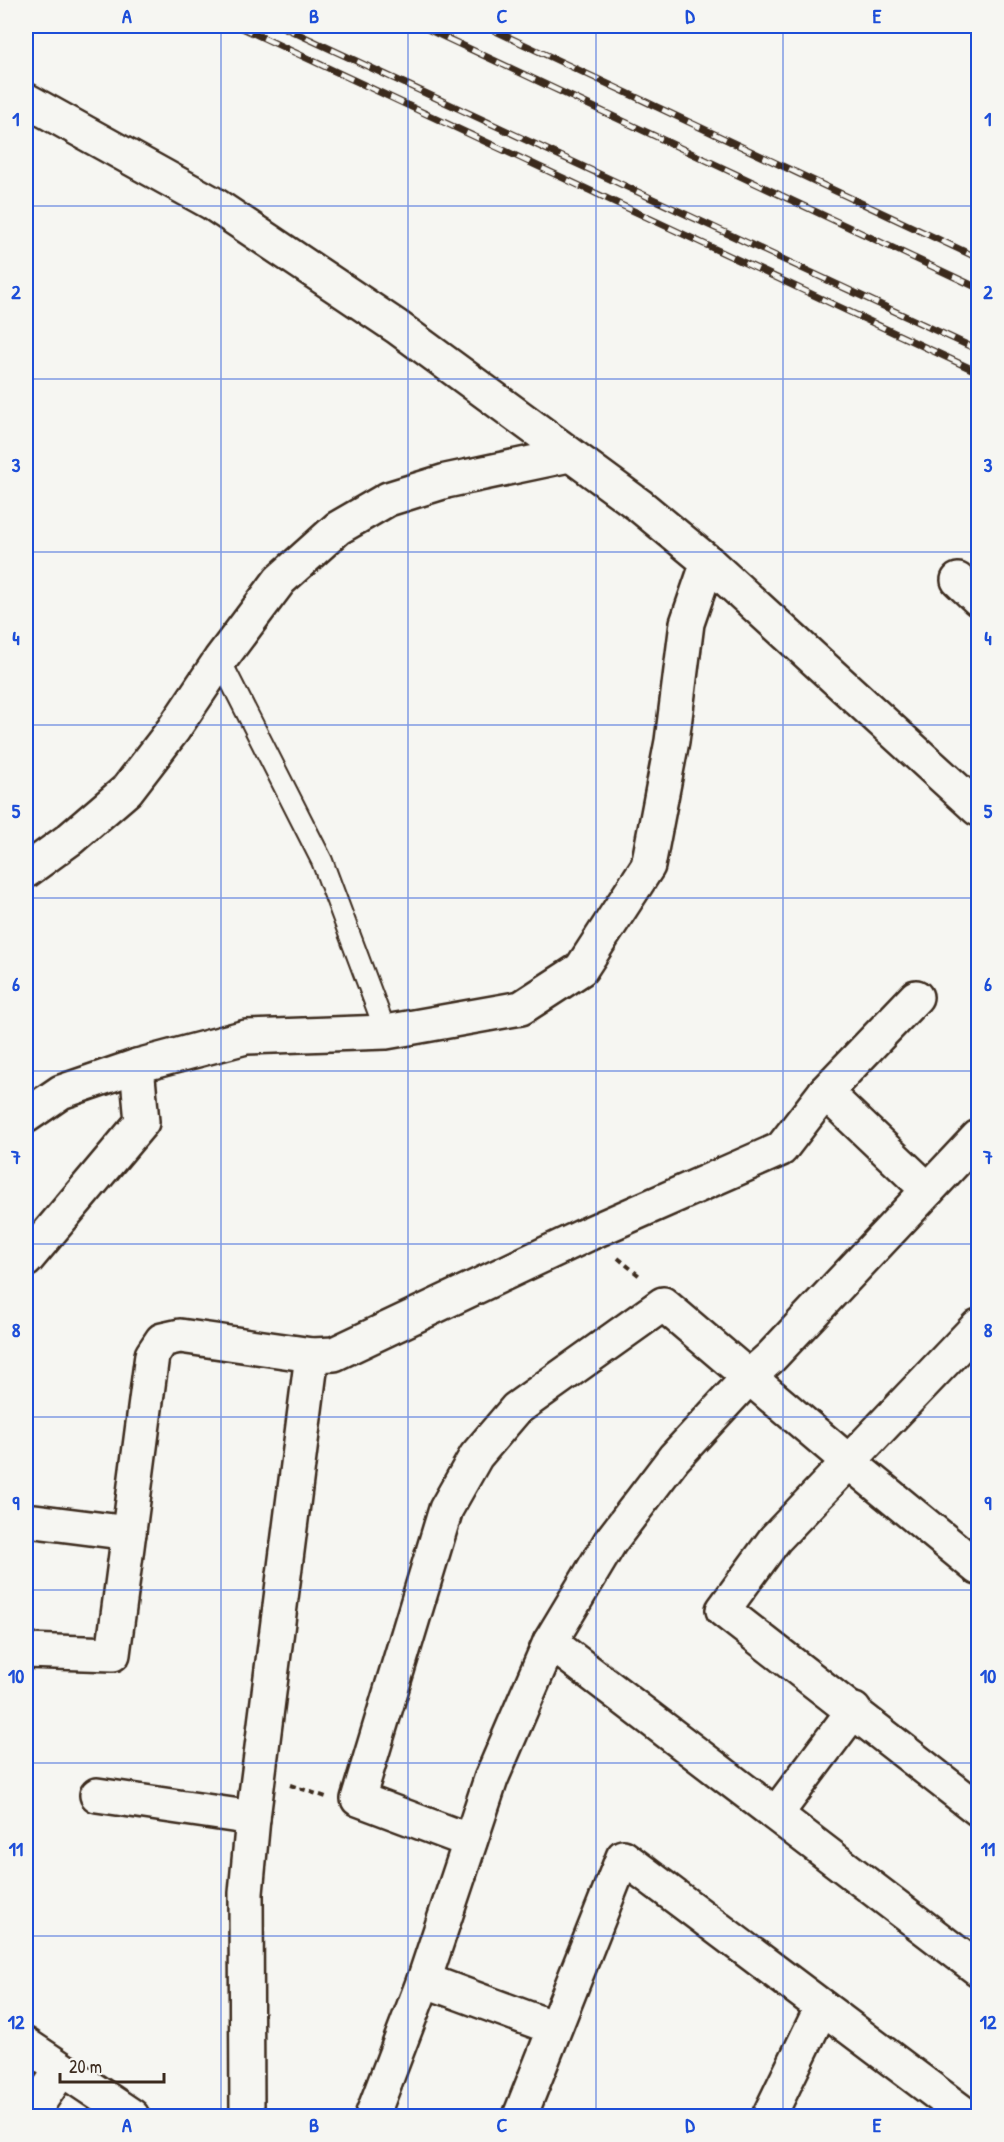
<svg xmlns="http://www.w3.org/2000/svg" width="1004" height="2142" font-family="'Patrick Hand',sans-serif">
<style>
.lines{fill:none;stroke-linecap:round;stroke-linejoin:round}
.lane-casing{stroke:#3b2a1e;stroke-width:24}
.street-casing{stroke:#3b2a1e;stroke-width:38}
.secondary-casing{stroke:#3b2a1e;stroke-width:38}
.path{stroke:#3b2a1e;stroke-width:4;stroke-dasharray:6 4.5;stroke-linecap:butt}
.lane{stroke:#f6f6f2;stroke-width:20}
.street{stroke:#f6f6f2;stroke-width:33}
.secondary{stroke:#f6f6f2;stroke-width:33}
.rail-casing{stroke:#3b2a1e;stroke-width:7}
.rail{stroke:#f6f6f2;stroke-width:4.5;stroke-dasharray:14;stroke-linecap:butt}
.grid{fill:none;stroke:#1d4ed8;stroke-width:1.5;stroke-opacity:0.55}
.neatline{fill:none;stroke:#1d4ed8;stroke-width:2}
.grid-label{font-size:20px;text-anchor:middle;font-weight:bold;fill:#1d4ed8}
</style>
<rect width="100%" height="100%" fill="#f6f6f2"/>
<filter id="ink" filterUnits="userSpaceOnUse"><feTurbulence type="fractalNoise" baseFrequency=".0167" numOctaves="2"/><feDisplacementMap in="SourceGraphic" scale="12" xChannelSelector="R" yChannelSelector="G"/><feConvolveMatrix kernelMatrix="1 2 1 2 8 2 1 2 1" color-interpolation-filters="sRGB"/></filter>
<g filter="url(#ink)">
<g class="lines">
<g class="lane-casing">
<path id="lane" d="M220 660 322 861 386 1032"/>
</g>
<g class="street-casing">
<g id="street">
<path d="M958 580 978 599"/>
<path d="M26 871 70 839 127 790 173 730 220 660 280 580 338 528 388 499 446 481 569 455"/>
<path d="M825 1092 916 997"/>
<path d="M26 1116 61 1092 137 1066 246 1037 386 1032 521 1008 581 969 648 866 672 741 687 623 708 562"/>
<path d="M26 1260 142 1122 137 1066"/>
<path d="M978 1326 775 1539 723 1610 978 1809"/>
<path d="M35 1521 129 1533"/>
<path d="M26 1651 113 1654 152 1355 162 1340 180 1336 312 1355 334 1354 590 1233 781 1149 825 1092 928 1190"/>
<path d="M97 1795 253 1818"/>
<path d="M776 1814 854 1710"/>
<path d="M470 1841 358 1799 446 1509 476 1456 516 1409 663 1304 849 1462 978 1568"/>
<path d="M424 1980 554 2028"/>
<path d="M26 2045 132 2116"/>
<path d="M30 2116 61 2070"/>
<path d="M247 2116 246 1893 253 1818 312 1355"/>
<path d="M520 2116 623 1857 967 2116"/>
<path d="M769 2116 822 2007"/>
</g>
</g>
<g class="secondary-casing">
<g id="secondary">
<path d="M26 100 212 203 397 327 639 505 708 562 978 809"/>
<path d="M550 1642 978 1969"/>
<path d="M372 2116 424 1980 491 1779 550 1642 610 1542 674 1458 750 1376 771 1357 978 1137"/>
</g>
</g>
<g class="path">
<path d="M618 1258 642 1278"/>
<path d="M290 1785 326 1797"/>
</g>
<use href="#lane" class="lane"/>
<use href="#street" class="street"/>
<use href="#secondary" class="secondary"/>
<g class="rail-casing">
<g id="rail">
<path d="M238 26 978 372"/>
<path d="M281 26 978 350"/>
<path d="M421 26 978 288"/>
<path d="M485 26 978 258"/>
</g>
</g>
<use href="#rail" class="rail"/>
</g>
</g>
<path class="grid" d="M221 26V2116M408 26V2116M596 26V2116M783 26V2116M26 206H978M26 379H978M26 552H978M26 725H978M26 898H978M26 1071H978M26 1244H978M26 1417H978M26 1590H978M26 1763H978M26 1936H978"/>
<rect width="1004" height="2142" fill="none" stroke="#f6f6f2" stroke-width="66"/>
<path d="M60 2073v9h104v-9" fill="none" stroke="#3b2a1e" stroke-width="3"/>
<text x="69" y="2073" font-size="18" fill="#3b2a1e" stroke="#f6f6f2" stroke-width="4.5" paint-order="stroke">20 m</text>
<rect x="33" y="33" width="938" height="2076" class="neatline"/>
<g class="grid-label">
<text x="127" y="23">A</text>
<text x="314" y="23">B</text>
<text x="502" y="23">C</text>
<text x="690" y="23">D</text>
<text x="877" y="23">E</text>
<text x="16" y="126">1</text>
<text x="988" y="126">1</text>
<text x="16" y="299">2</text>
<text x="988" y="299">2</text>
<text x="16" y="472">3</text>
<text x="988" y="472">3</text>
<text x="16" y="645">4</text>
<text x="988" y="645">4</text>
<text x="16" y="818">5</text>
<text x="988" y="818">5</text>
<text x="16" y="991">6</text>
<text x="988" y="991">6</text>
<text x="16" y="1164">7</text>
<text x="988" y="1164">7</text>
<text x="16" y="1337">8</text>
<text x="988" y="1337">8</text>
<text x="16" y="1510">9</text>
<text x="988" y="1510">9</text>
<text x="16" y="1683">10</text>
<text x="988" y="1683">10</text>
<text x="16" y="1856">11</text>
<text x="988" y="1856">11</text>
<text x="16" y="2029">12</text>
<text x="988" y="2029">12</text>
<text x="127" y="2132">A</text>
<text x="314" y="2132">B</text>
<text x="502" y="2132">C</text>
<text x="690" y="2132">D</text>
<text x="877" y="2132">E</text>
</g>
</svg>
